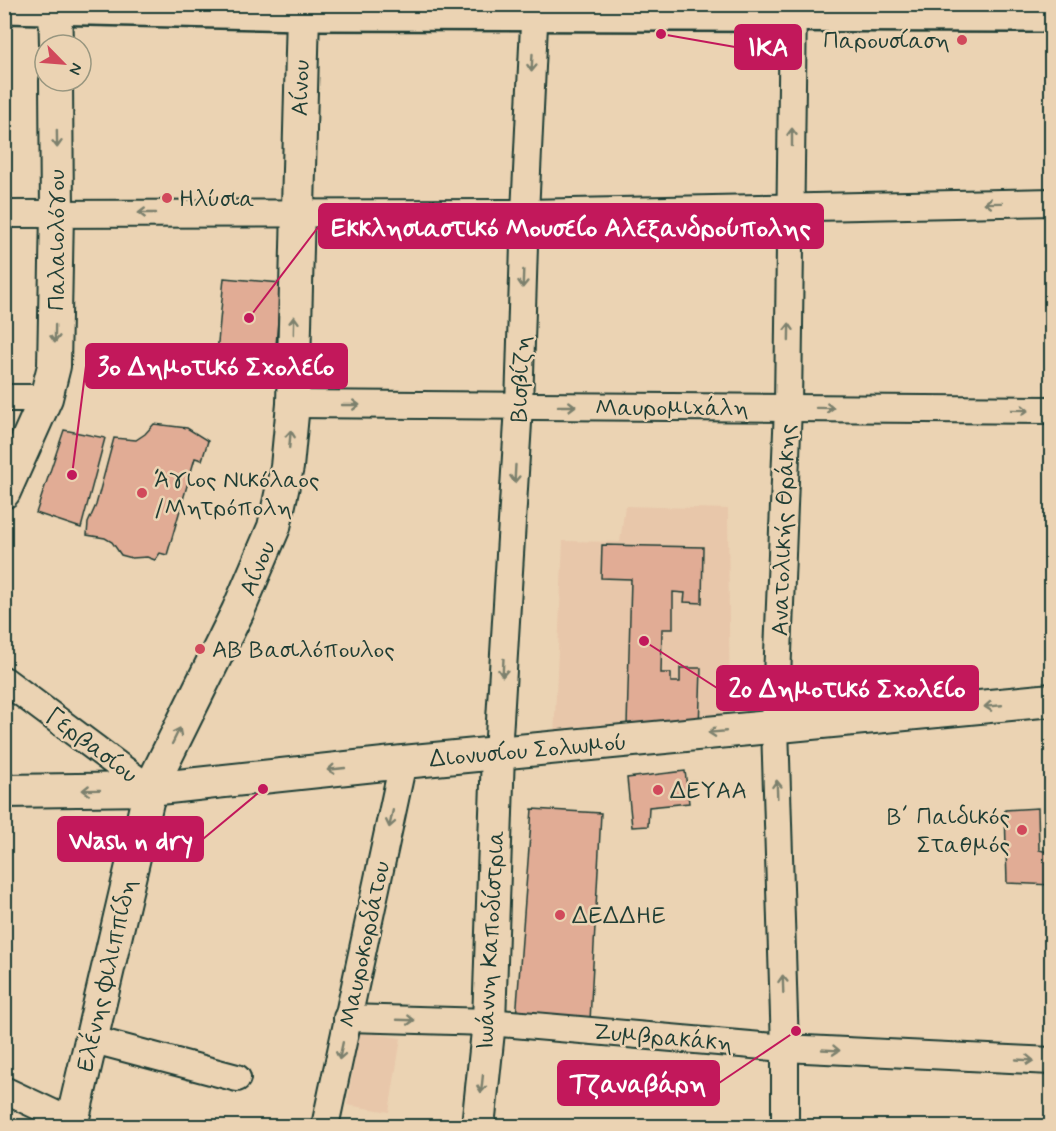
<svg xmlns="http://www.w3.org/2000/svg" width="1056" height="1131" font-family="Mynerve,sans-serif">
<style>
.built{fill:#e8c7aa}
.building{fill:#e1ac95;stroke:#1f3d34;stroke-width:1.5}
.lines{fill:none;stroke-linecap:round;stroke-linejoin:round}
.minor-casing{stroke:#1f3d34;stroke-width:30}
.tertiary-casing{stroke:#1f3d34;stroke-width:36}
.secondary-casing{stroke:#1f3d34;stroke-width:38}
.minor{stroke:#ebd3b3;stroke-width:26}
.tertiary{stroke:#ebd3b3;stroke-width:32}
.secondary{stroke:#ebd3b3;stroke-width:33}
.oneway{stroke:#7b806d}
.poi-dot{fill:#d1495b;stroke:#ebd3b3;stroke-width:2}
.labels{text-anchor:middle;stroke-width:5;stroke-linejoin:round;paint-order:stroke}
.poi-label{font-size:24px;fill:#1f3d34;stroke:#ebd3b3;text-anchor:start}
.street-label{font-size:24px;fill:#1f3d34;stroke:#ebd3b3}
.leader{fill:none;stroke:#c2185b;stroke-width:2}
.callout-dot{fill:#c2185b;stroke:#ebd3b3;stroke-width:2}
.callout{fill:#c2185b;stroke:#c2185b;stroke-width:2}
.callout-label{font-size:26px;text-anchor:middle;font-weight:bold;fill:#fff}
</style>
<rect width="100%" height="100%" fill="#ebd3b3"/>
<filter id="ink" filterUnits="userSpaceOnUse"><feTurbulence type="fractalNoise" baseFrequency=".0167" numOctaves="2"/><feDisplacementMap in="SourceGraphic" scale="12" xChannelSelector="R" yChannelSelector="G"/><feConvolveMatrix kernelMatrix="1 2 1 2 8 2 1 2 1" color-interpolation-filters="sRGB"/></filter>
<g filter="url(#ink)">
<g class="built">
<path d="M625 506 728 509 730 739 553 760 563 541 620 542Z"/>
<path d="M359 1031 401 1038 389 1112 347 1105Z"/>
</g>
<g class="building">
<path d="M224 278 281 283 275 358 217 353Z"/>
<path d="M154 424 187 428 208 441 202 460 195 458 167 555 160 553 155 560 147 557 132 558 121 555 112 542 105 538 87 535 88 523 96 505 114 438 136 440 145 434Z"/>
<path d="M64 430 105 438 81 528 36 513Z"/>
<path d="M602 545 703 547 702 603 684 602 685 593 673 592V629H662L661 673H671V682H680V668H701L699 728 627 726 631 579 601 578Z"/>
<path d="M685 771 689 803 649 807 648 826 632 827 627 778Z"/>
<path d="M1038 808 1039 850 1052 853V885L1007 883 1005 810Z"/>
<path d="M532 809 601 813 590 1021 516 1018Z"/>
</g>
<g class="lines">
<g class="minor-casing">
<g id="minor">
<path d="M4 214 525 213 1052 202"/>
<path d="M4 398H46"/>
<path d="M293 404 1052 410"/>
<path d="M4 680 150 789"/>
<path d="M498 753 519 406 525 213 535 4"/>
<path d="M347 1018 489 1022 785 1048 1052 1061"/>
<path d="M90 1039 237 1078"/>
<path d="M4 1090 72 1122"/>
<path d="M325 1126 403 762"/>
<path d="M785 1126V1048L775 727 788 407 793 4"/>
</g>
</g>
<g class="tertiary-casing">
<g id="tertiary">
<path d="M55 4 56 45"/>
<path d="M4 492 46 398 54 366 57 213 56 81"/>
<path d="M4 791 150 789 403 762 1052 700"/>
<path d="M71 1126 150 789 238 611 274 527 287 467 293 404 303 13"/>
<path d="M478 1126 489 1022 498 753"/>
</g>
</g>
<g class="secondary-casing">
<path id="secondary" d="M4 6 303 13 1052 15"/>
</g>
<use href="#minor" class="minor"/>
<use href="#tertiary" class="tertiary"/>
<use href="#secondary" class="secondary"/>
</g>
<defs><path id="oneway-shaft" d="M-6 0H5M1.5-3L5.5 0L1.5 3" fill="none" stroke-width="1.6" stroke-linecap="round" stroke-linejoin="round" transform="scale(1.5)"/></defs>
<g class="oneway">
<use href="#oneway-shaft" transform="translate(532 63) rotate(93)"/>
<use href="#oneway-shaft" transform="translate(792 137) rotate(-90)"/>
<use href="#oneway-shaft" transform="translate(57 139) rotate(89)"/>
<use href="#oneway-shaft" transform="translate(993 203) rotate(179)"/>
<use href="#oneway-shaft" transform="translate(147 213) rotate(180)"/>
<use href="#oneway-shaft" transform="translate(523 279) rotate(92)"/>
<use href="#oneway-shaft" transform="translate(294 325) rotate(-89)"/>
<use href="#oneway-shaft" transform="translate(789 332) rotate(-89)"/>
<use href="#oneway-shaft" transform="translate(55 334) rotate(91)"/>
<use href="#oneway-shaft" transform="translate(351 405)"/>
<use href="#oneway-shaft" transform="translate(567 406)"/>
<use href="#oneway-shaft" transform="translate(825 408) rotate(1)"/>
<use href="#oneway-shaft" transform="translate(1020 410) rotate(1)"/>
<use href="#oneway-shaft" transform="translate(290 439) rotate(-85)"/>
<use href="#oneway-shaft" transform="translate(515 474) rotate(93)"/>
<use href="#oneway-shaft" transform="translate(503 668) rotate(93)"/>
<use href="#oneway-shaft" transform="translate(993 706) rotate(175)"/>
<use href="#oneway-shaft" transform="translate(717 732) rotate(175)"/>
<use href="#oneway-shaft" transform="translate(176 736) rotate(-64)"/>
<use href="#oneway-shaft" transform="translate(336 769) rotate(174)"/>
<use href="#oneway-shaft" transform="translate(777 789) rotate(-92)"/>
<use href="#oneway-shaft" transform="translate(91 790) rotate(179)"/>
<use href="#oneway-shaft" transform="translate(391 819) rotate(102)"/>
<use href="#oneway-shaft" transform="translate(783 984) rotate(-92)"/>
<use href="#oneway-shaft" transform="translate(406 1020) rotate(2)"/>
<use href="#oneway-shaft" transform="translate(831 1050) rotate(3)"/>
<use href="#oneway-shaft" transform="translate(341 1051) rotate(102)"/>
<use href="#oneway-shaft" transform="translate(1025 1060) rotate(3)"/>
<use href="#oneway-shaft" transform="translate(482 1084) rotate(96)"/>
</g>
</g>
<g class="poi-dot">
<circle cx="962" cy="40" r="6"/>
<circle cx="167" cy="198" r="6"/>
<circle cx="142" cy="493" r="6"/>
<circle cx="200" cy="649" r="6"/>
<circle cx="658" cy="790" r="6"/>
<circle cx="1022" cy="830" r="6"/>
<circle cx="560" cy="915" r="6"/>
</g>
<g class="labels">
<g class="poi-label">
<text x="950" y="48" text-anchor="end">Παρουσίαση</text>
<text x="179" y="206">Ηλύσια</text>
<text x="154" y="487">Άγιος Νικόλαος<tspan x="154" dy="28">/Μητρόπολη</tspan></text>
<text x="212" y="657">ΑΒ Βασιλόπουλος</text>
<text x="670" y="798">ΔΕΥΑΑ</text>
<text x="1010" y="824" text-anchor="end">Β΄Παιδικός<tspan x="1010" dy="28">Σταθμός</tspan></text>
<text x="572" y="923">ΔΕΔΔΗΕ</text>
</g>
<g class="street-label">
<text transform="translate(300 88) rotate(-88)" y="8">Αίνου</text>
<text transform="translate(56 240) rotate(-90)" y="8">Παλαιολόγου</text>
<text transform="translate(520 379) rotate(-88)" y="8">Βισβίζη</text>
<text x="672" y="415">Μαυρομιχάλη</text>
<text transform="translate(783 530) rotate(-88)" y="8">Ανατολικής Θράκης</text>
<text transform="translate(257 568) rotate(-67)" y="8">Αίνου</text>
<text transform="translate(92 745) rotate(37)" y="8">Γερβασίου</text>
<text transform="translate(528 750) rotate(-5)" y="8">Διονυσίου Σολωμού</text>
<text transform="translate(490 940) rotate(-87)" y="8">Ιωάννη Καποδίστρια</text>
<text transform="translate(364 944) rotate(-78)" y="8">Μαυροκορδάτου</text>
<text transform="translate(106 975) rotate(-77)" y="8">Ελένης Φιλιππίδη</text>
<text transform="translate(663 1037) rotate(5)" y="8">Ζυμβρακάκη</text>
</g>
</g>
<path class="leader" d="M661 34L735 47M249 318L319 226M72 475L86 366M644 641L717 688M263 789L203 839M796 1031L719 1083"/>
<g class="callout-dot">
<circle cx="661" cy="34" r="6"/>
<circle cx="249" cy="318" r="6"/>
<circle cx="72" cy="475" r="6"/>
<circle cx="644" cy="641" r="6"/>
<circle cx="263" cy="789" r="6"/>
<circle cx="796" cy="1031" r="6"/>
</g>
<g class="callout">
<rect x="735" y="25" width="66" height="44" rx="6"/>
<rect x="319" y="204" width="504" height="44" rx="6"/>
<rect x="86" y="344" width="261" height="44" rx="6"/>
<rect x="717" y="666" width="261" height="44" rx="6"/>
<rect x="58" y="817" width="145" height="44" rx="6"/>
<rect x="558" y="1061" width="161" height="44" rx="6"/>
</g>
<g class="callout-label">
<text x="768" y="56">ΙΚΑ</text>
<text x="571" y="236">Εκκλησιαστικό Μουσείο Αλεξανδρούπολης</text>
<text x="216" y="375">3ο Δημοτικό Σχολείο</text>
<text x="847" y="697">2o Δημοτικό Σχολείο</text>
<text x="131" y="849">Wash n dry</text>
<text x="638" y="1092">Τζαναβάρη</text>
</g>
<rect width="1056" height="1131" fill="none" stroke="#ebd3b3" stroke-width="24"/>
<rect x="12" y="12" width="1032" height="1107" fill="none" stroke="#1f3d34" stroke-width="2" filter="url(#ink)"/>
<g transform="translate(63 63) rotate(115)"><circle r="28" fill="#ebd3b3" stroke="#999780" stroke-width="1.5"/>
<path d="M0-4.5L10 22L0 15L-10 22Z" fill="#d1495b"/>
<text y="-9" font-size="16" font-weight="bold" text-anchor="middle" fill="#1f3d34">N</text>
</g>
</svg>
